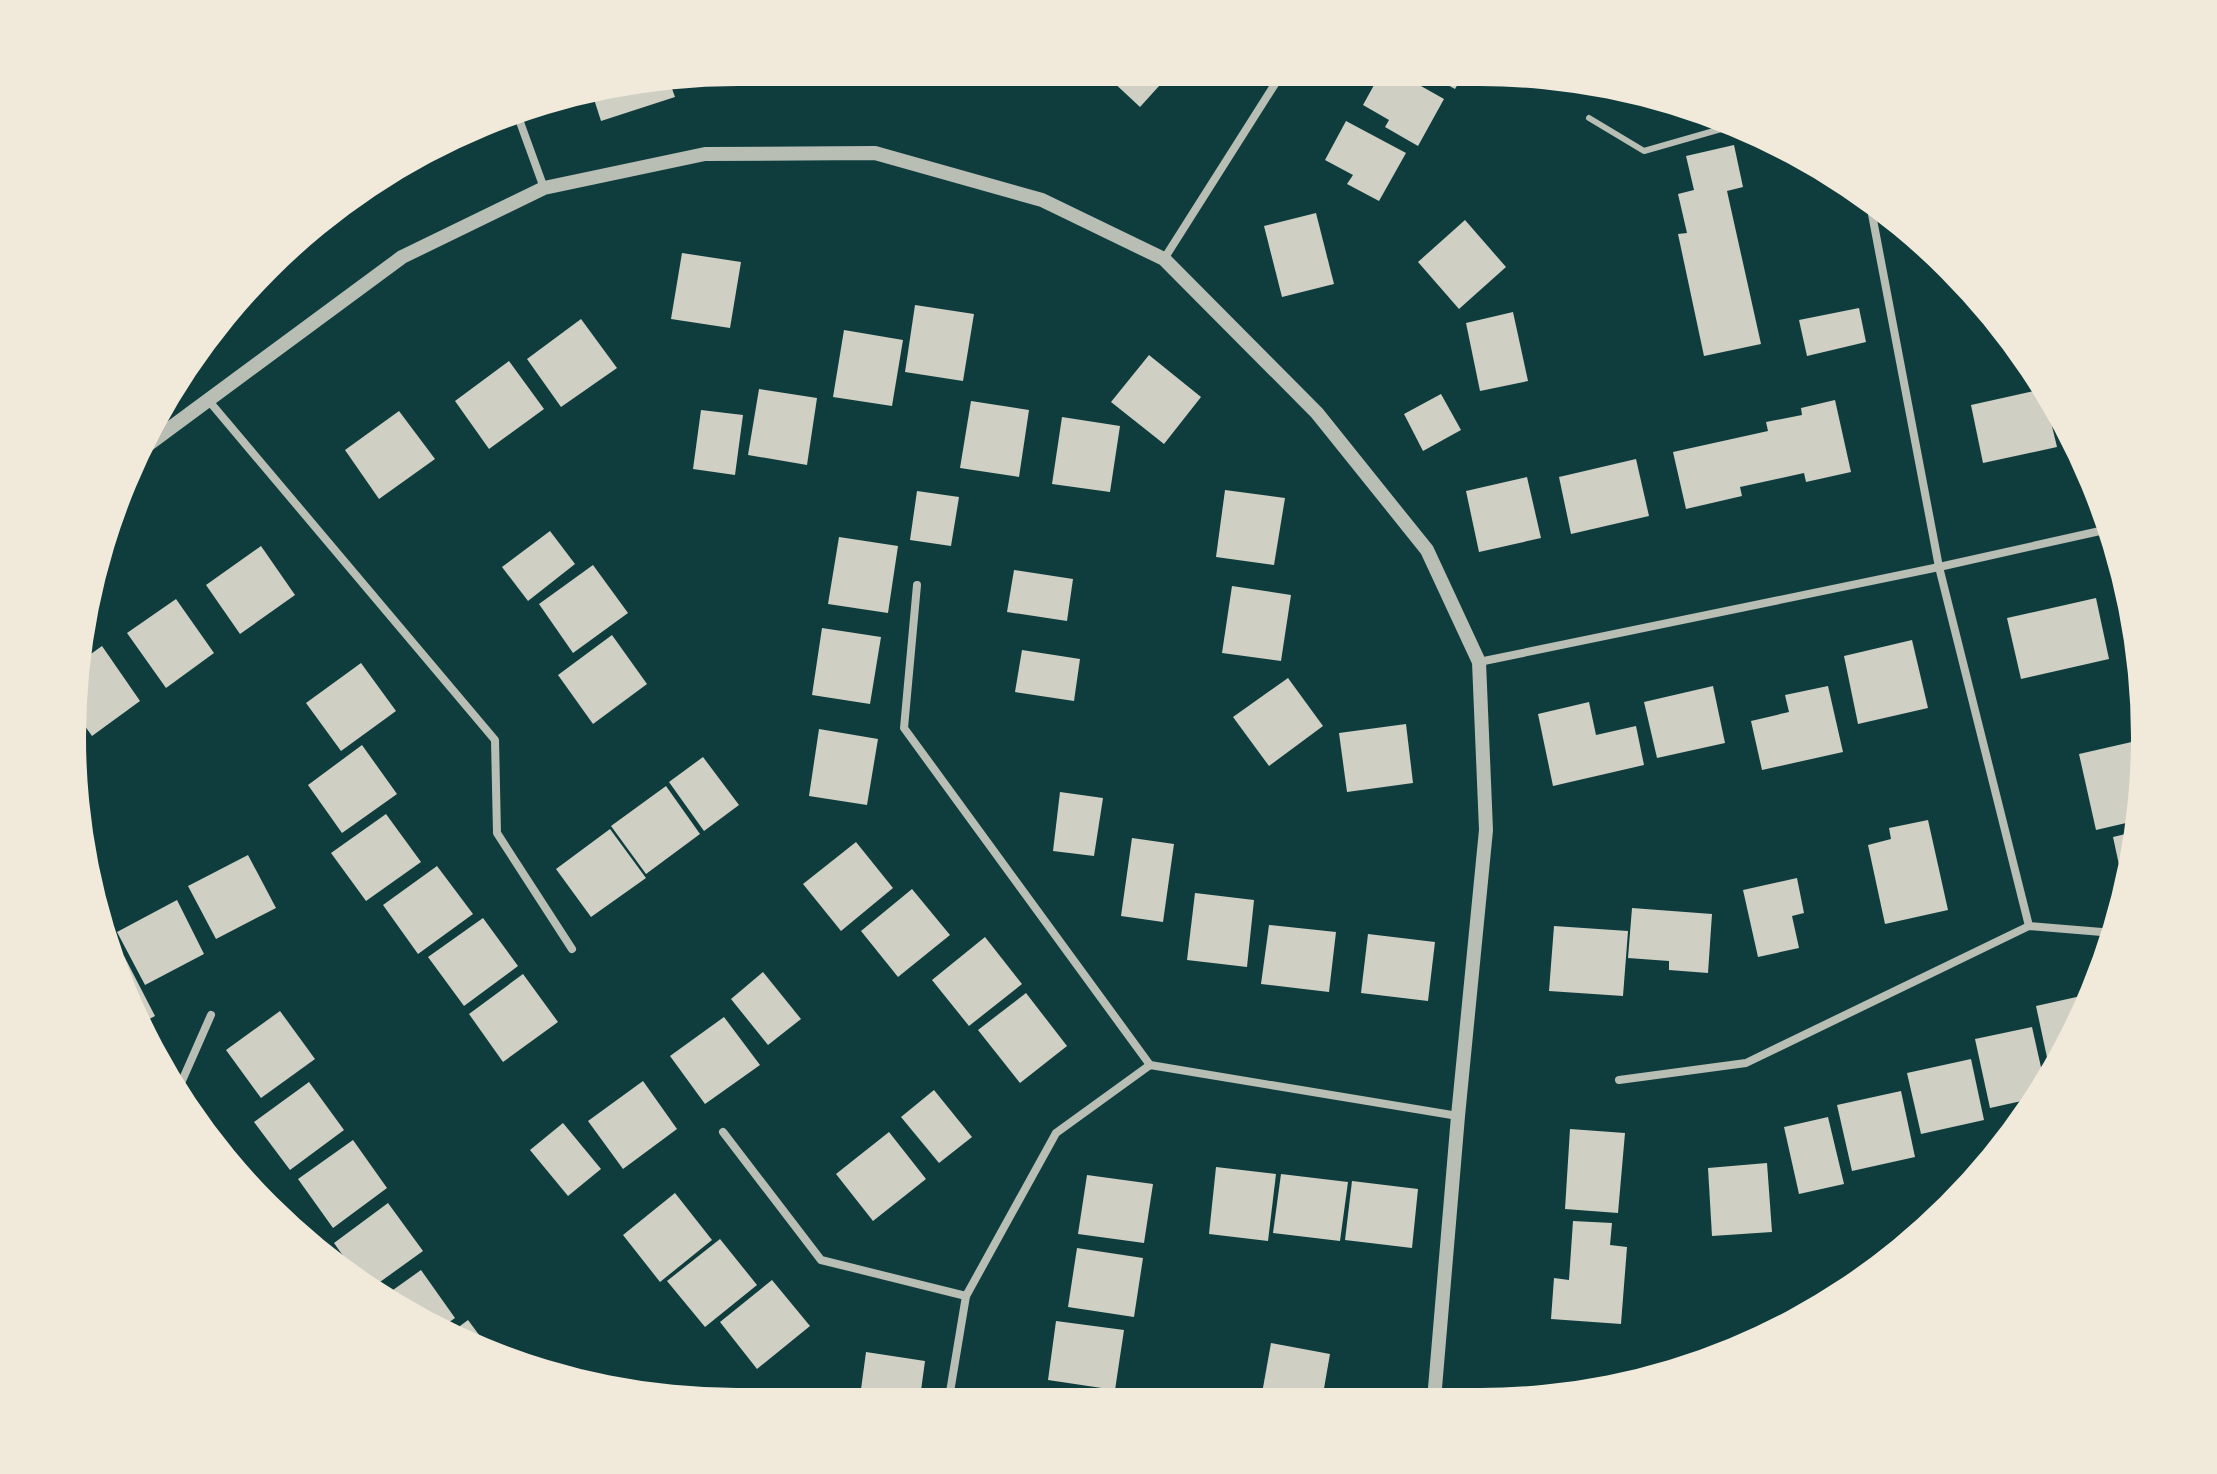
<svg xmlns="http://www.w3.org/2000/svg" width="2217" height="1474" font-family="Mulish,sans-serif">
<rect width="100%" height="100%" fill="#0f3d3e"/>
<g fill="#cfcfc3">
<path d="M1114,75H1169L1140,107L1110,79Z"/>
<path d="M1379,76L1405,77L1444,99L1418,146L1385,127L1389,120L1363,105Z"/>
<path d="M1433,77H1462L1455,89Z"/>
<path d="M670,83L675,97L601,121L593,96Z"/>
<path d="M1346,121L1406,153L1379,201L1347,184L1353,175L1325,160Z"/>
<path d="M1734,145L1743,187L1727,191L1761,344L1704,356L1678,234L1687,233L1678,194L1694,190L1686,156Z"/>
<path d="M1316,213L1334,284L1282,297L1264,226Z"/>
<path d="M1465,220L1506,267L1459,309L1418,262Z"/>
<path d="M682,253L741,262L730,328L671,319Z"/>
<path d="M915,305L974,314L963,381L905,372Z"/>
<path d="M1859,308L1866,342L1807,356L1799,320Z"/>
<path d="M1513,312L1528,381L1480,391L1466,323Z"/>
<path d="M581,319L617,368L561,407L527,359Z"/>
<path d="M844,330L903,340L892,406L833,397Z"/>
<path d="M1149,355L1201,397L1164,444L1111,402Z"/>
<path d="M509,361L544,409L489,449L455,401Z"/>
<path d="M759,389L817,398L807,465L748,455Z"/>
<path d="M2043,389L2057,447L1983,463L1971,405Z"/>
<path d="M1441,394L1461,430L1423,451L1404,414Z"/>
<path d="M1835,400L1851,472L1806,482L1804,473L1740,487L1742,496L1686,509L1673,452L1768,431L1766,422L1802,415L1801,408Z"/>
<path d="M971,401L1029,410L1019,477L960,468Z"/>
<path d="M701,410L743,415L735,475L693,469Z"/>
<path d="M399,411L435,459L379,499L345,450Z"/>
<path d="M1062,417L1120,426L1110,492L1052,484Z"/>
<path d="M1636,459L1649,516L1571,534L1559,477Z"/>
<path d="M1527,477L1541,538L1479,552L1466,491Z"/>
<path d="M1225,490L1285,498L1274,565L1216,557Z"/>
<path d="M917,491L959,497L951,546L910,540Z"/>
<path d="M550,531L575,564L528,601L502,567Z"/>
<path d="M839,537L898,546L888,613L828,604Z"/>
<path d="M261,546L295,595L240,634L206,585Z"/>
<path d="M593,565L628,613L573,653L539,604Z"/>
<path d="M1014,570L1073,579L1067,621L1007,612Z"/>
<path d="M1232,586L1291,595L1281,661L1222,653Z"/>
<path d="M2127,593L2137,654L2134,655L2121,594Z"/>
<path d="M2096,598L2109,659L2021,679L2007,618Z"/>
<path d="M176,599L214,653L166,688L127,633Z"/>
<path d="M822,628L881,637L870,704L812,695Z"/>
<path d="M612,635L647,684L593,724L558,675Z"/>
<path d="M1912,640L1928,708L1858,724L1844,656Z"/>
<path d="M102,646L140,701L92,736L75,712L73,693L81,661Z"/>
<path d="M1022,650L1080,659L1074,701L1015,692Z"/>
<path d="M361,663L396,711L341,751L306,703Z"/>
<path d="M1288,678L1323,726L1269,766L1233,717Z"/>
<path d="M1713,686L1725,743L1657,758L1644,702Z"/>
<path d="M1828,686L1843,752L1762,770L1751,721L1789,712L1785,695Z"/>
<path d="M1589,702L1596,735L1636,726L1644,765L1553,786L1538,714Z"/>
<path d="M1406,724L1413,783L1347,792L1339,733Z"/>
<path d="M819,729L878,739L867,805L809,796Z"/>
<path d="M2136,741L2141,764L2139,820L2096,830L2079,754Z"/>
<path d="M362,745L397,794L342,833L308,785Z"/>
<path d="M703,757L739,805L704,831L669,782Z"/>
<path d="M666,786L700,834L646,874L611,826Z"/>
<path d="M1060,792L1103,798L1094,856L1053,851Z"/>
<path d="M386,814L421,862L366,901L331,853Z"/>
<path d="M1928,820L1948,910L1885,924L1868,845L1891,839L1889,828Z"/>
<path d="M610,829L646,878L591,917L556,869Z"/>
<path d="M2138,831L2124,888L2113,837Z"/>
<path d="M1132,838L1174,844L1163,922L1121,916Z"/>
<path d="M856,842L893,888L841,931L803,884Z"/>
<path d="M248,855L276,908L216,939L188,886Z"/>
<path d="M437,866L473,914L418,954L383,905Z"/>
<path d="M1797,878L1804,913L1792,916L1799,948L1758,957L1743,890Z"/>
<path d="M912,889L950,935L898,977L861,931Z"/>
<path d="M1195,893L1254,900L1247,967L1187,960Z"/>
<path d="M177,900L204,954L145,985L117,932Z"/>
<path d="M1632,908L1712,914L1708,973L1669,970V961L1628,958Z"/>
<path d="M483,918L518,966L464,1006L428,957Z"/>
<path d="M1269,925L1336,932L1329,992L1261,984Z"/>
<path d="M1554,926L1628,931L1623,996L1549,991Z"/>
<path d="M1368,934L1435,942L1428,1001L1361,993Z"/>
<path d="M985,937L1022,984L969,1026L932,980Z"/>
<path d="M124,956L155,1016L142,1023L116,960Z"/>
<path d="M763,972L801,1019L768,1045L731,999Z"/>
<path d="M523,974L558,1022L503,1062L469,1014Z"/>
<path d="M1026,993L1067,1046L1020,1083L978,1030Z"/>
<path d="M2090,994L2056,1070L2051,1076L2036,1006Z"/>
<path d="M280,1011L315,1059L261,1098L226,1050Z"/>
<path d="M724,1017L760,1065L705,1104L670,1056Z"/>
<path d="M2032,1027L2045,1085L2035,1098L1990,1108L1975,1039Z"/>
<path d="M1971,1059L1984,1120L1921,1134L1907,1073Z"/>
<path d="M643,1081L677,1129L623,1169L588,1121Z"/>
<path d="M309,1082L344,1130L290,1170L254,1122Z"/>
<path d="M934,1090L972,1137L939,1163L901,1117Z"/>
<path d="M1901,1091L1915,1157L1852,1171L1837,1105Z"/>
<path d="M1828,1117L1844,1184L1799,1194L1784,1127Z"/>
<path d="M563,1123L601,1169L568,1196L530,1150Z"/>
<path d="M1570,1129L1625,1133L1618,1213L1565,1209Z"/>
<path d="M889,1132L926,1179L873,1221L836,1174Z"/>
<path d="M353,1140L387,1188L333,1228L298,1179Z"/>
<path d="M1767,1163L1772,1232L1712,1236L1708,1168Z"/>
<path d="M1216,1167L1276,1174L1268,1241L1209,1234Z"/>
<path d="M1281,1174L1348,1182L1340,1241L1273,1233Z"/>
<path d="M1087,1175L1153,1184L1144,1243L1078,1234Z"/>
<path d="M1352,1181L1418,1189L1412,1248L1345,1240Z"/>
<path d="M675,1193L712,1240L660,1282L623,1235Z"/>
<path d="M388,1203L423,1251L373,1287L358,1277L334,1243Z"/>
<path d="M1573,1221L1612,1223L1610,1245L1627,1247L1621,1324L1551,1319L1554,1278L1569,1280Z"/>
<path d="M720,1239L757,1285L705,1327L667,1281Z"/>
<path d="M1077,1248L1143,1258L1134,1317L1068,1307Z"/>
<path d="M421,1270L455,1318L438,1330L386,1295Z"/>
<path d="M772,1280L810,1326L757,1369L720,1322Z"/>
<path d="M468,1320L488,1347L448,1335Z"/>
<path d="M1056,1321L1124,1330L1115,1390L1048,1380Z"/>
<path d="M1271,1343L1330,1354L1322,1400L1261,1399Z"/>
<path d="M866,1352L925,1361L920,1398L860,1397Z"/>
<path d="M1047,1388L1107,1397V1399L1046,1398Z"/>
</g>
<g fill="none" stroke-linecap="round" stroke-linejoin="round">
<path stroke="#b8beb3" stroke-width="6" d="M1589,118L1644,151L1728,127"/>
<g stroke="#b8beb3" stroke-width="8">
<path d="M516,111L544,188"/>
<path d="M1868,203L1871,209L1939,567L2029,926"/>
<path d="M1164,259L1280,76"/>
<path d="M209,401L495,740L497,833L572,949"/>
<path d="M917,585L904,728L1150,1065"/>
<path d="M1479,662L1939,567L2109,529"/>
<path d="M1619,1080L1746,1063L2029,926L2114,933"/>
<path d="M178,1090L211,1015"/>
<path d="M723,1132L821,1260L966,1296"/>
<path d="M949,1398L966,1296L1056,1133L1150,1065L1458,1116"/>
</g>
<path stroke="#b8beb3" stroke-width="14" d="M142,449L402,257L544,188L705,154L875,153L1042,200L1164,259L1317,413L1427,550L1479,662L1486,830L1458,1116L1434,1400"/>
</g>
<path d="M0 0H2217V1474H0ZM737 86H1480A651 651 0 0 1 2131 737V737A651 651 0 0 1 1480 1388H737A651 651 0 0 1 86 737V737A651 651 0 0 1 737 86Z" fill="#f1e9da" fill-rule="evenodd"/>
</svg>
